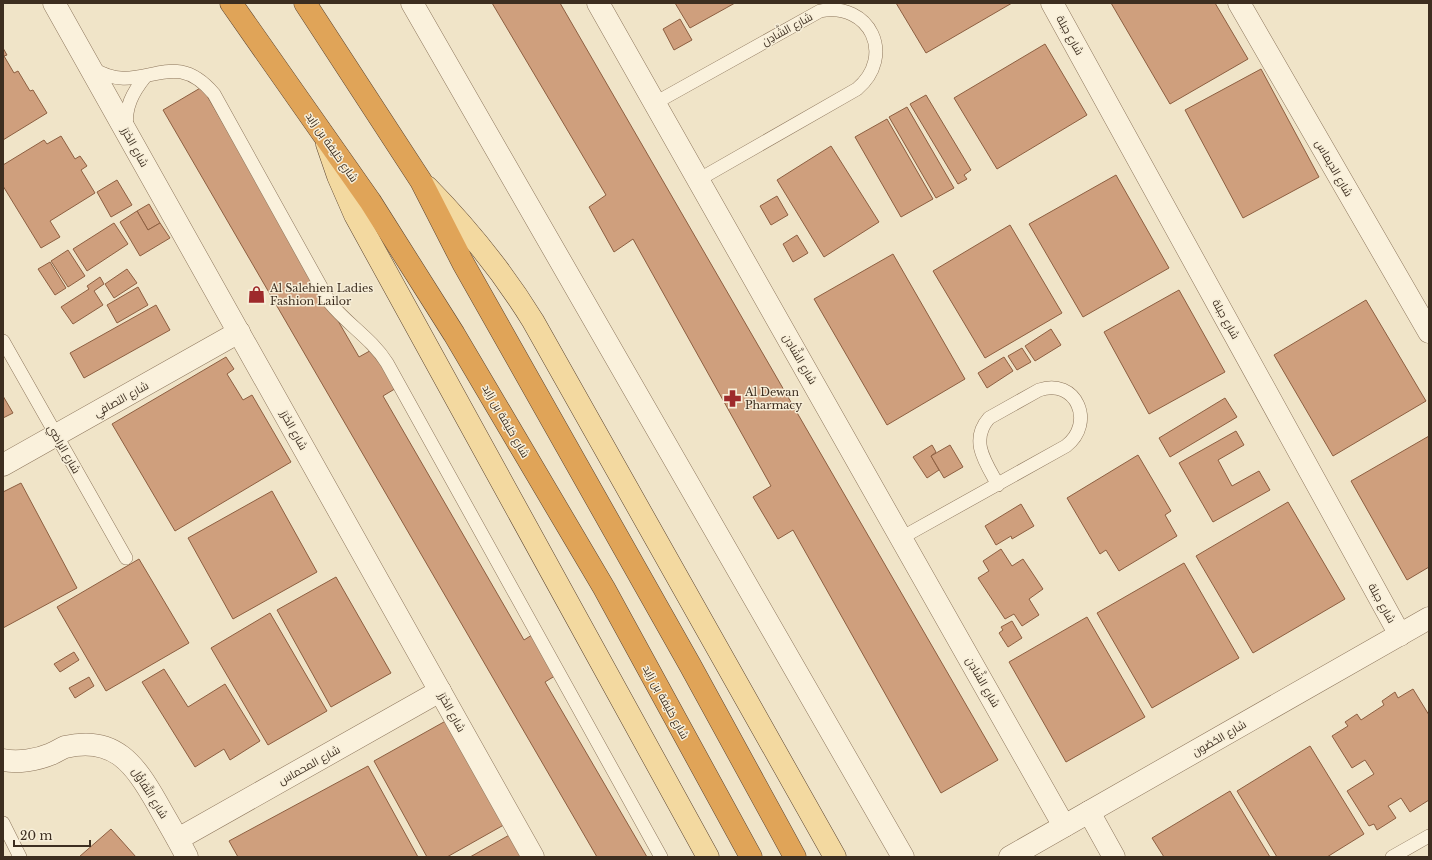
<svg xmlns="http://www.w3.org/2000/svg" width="1432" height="860" font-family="'Libre Baskerville',Cairo,serif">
<rect width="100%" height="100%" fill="#f0e4c8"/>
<g fill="#cf9f7d" stroke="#8d5f41">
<path d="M492,3H560L998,760L941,793L793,530L778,539L753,497L771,486L633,239L614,252L589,207L606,195Z"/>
<path d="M675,3H735L690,28Z"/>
<path d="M896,3H1012L926,53Z"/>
<path d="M1111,3H1215L1248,59L1170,104Z"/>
<path d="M680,19L692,40L674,50L663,29Z"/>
<path d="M1045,44L1087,115L997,169L954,98Z"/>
<path d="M3,48L7,55L4,56L14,73L18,71L30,91L33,90L47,113L3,140Z"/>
<path d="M1261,69L1319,177L1243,218L1185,110Z"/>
<path d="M202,87L359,357L375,348L398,387L383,396L524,640L535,633L558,674L545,682L647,857H597L163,110Z"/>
<path d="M926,95L971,170L964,175L967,179L958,184L910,104Z"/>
<path d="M907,107L954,188L936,198L889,117Z"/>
<path d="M887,119L933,199L901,217L855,137Z"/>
<path d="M61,136L75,159L80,156L87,166L81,170L95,193L50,221L60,237L41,248L3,186V165L44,140L47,144Z"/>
<path d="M831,146L879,222L824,257L777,180Z"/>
<path d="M1116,175L1169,268L1083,317L1029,224Z"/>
<path d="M117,180L132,205L111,217L97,192Z"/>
<path d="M777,196L788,215L771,225L760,206Z"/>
<path d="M149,204L160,223L148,230L137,211Z"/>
<path d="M137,211L148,230L160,223L170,238L140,256L120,222Z"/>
<path d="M114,223L128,244L87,271L73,249Z"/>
<path d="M1010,225L1062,313L985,358L933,271Z"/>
<path d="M797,235L808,253L793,262L783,244Z"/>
<path d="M68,250L85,276L68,287L51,261Z"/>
<path d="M893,254L965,379L887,425L814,299Z"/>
<path d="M50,262L66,288L55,295L38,269Z"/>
<path d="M127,269L137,283L114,298L105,284Z"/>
<path d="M100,277L104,284L94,291L103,305L73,324L61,307L89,289L87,286Z"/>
<path d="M138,287L148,305L117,323L107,305Z"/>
<path d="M1179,290L1225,372L1149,414L1104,332Z"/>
<path d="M1366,300L1426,401L1333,456L1274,355Z"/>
<path d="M156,305L170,330L84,378L70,353Z"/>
<path d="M1051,329L1061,345L1035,361L1025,346Z"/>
<path d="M1022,348L1031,362L1017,370L1008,356Z"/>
<path d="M226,357L234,369L227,374L243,400L252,395L291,462L175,531L112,424Z"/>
<path d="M1004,357L1013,371L987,388L978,373Z"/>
<path d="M3,396L13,413L3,418Z"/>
<path d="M1225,398L1237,417L1170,457L1159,438Z"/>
<path d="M1236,431L1244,445L1218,460L1232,486L1259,471L1270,490L1213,522L1179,463Z"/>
<path d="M1429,436V567L1407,580L1351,481Z"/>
<path d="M932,445L936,452L931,456L939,470L927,478L913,457Z"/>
<path d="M950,445L963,467L944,478L931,456Z"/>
<path d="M1138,455L1171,511L1165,515L1177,536L1119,571L1106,550L1100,554L1067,498Z"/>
<path d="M21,483L77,588L3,628V492Z"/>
<path d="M272,491L317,572L233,619L188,538Z"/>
<path d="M1288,502L1345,599L1253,653L1196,556Z"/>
<path d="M1021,504L1034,526L1012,539L1011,536L996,545L985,526Z"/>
<path d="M1001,549L1012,566L1023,559L1043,589L1029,599L1039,615L1022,626L1014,614L1005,619L978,578L989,571L983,561Z"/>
<path d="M139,559L189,643L106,691L57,607Z"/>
<path d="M1184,563L1239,658L1152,708L1097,613Z"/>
<path d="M336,577L391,673L331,707L277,610Z"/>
<path d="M270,613L327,711L268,745L211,648Z"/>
<path d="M1087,617L1145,717L1066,762L1009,662Z"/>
<path d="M1012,621L1022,638L1008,647L999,633L1003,630L1001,627Z"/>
<path d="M74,652L79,660L60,672L54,664Z"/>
<path d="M164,669L188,707L225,684L260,741L230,760L224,749L195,767L142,682Z"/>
<path d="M89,677L94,686L75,698L69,688Z"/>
<path d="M1413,689L1429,715V800L1410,812L1401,798L1388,806L1396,818L1377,830L1374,824L1369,826L1347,791L1374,774L1365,760L1352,768L1332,736L1348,726L1345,722L1357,714L1361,720L1384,705L1382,701L1395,692L1398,698Z"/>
<path d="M451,718L509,822L447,857H427L374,761Z"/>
<path d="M1310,746L1364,834L1327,857H1277L1237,791Z"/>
<path d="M368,766L418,857H238L229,841Z"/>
<path d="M1230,791L1270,857H1164L1152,838Z"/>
<path d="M111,829L136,857H79Z"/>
<path d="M513,833L526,857H470Z"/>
</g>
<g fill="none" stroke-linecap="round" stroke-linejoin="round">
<defs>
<g id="lane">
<path d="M92,68C142,100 170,42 214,94L330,303C348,325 372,339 387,363L661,857"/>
<path d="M655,103L820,11C870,1 896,56 857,89L698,180"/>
<path d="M127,128C124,108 133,92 145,77"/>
<path d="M3,341L126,558"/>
<path d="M901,538L1066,446C1096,423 1076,377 1039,390L989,418C969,441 986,463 998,485"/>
<path d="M3,823L20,857"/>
<path d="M1392,857L1429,836"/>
</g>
<g id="street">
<path d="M54,3L533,857"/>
<path d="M412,3L903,857"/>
<path d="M598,3L1064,826"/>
<path d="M1052,3L1400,635"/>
<path d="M1239,3L1429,332"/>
<path d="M3,465L239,332"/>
<path d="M3,760C18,763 37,760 51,754C56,752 60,749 65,747C115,735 135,765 157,803C167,821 178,839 187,857"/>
<path d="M1089,812L1114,857"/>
<path d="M178,839L440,691"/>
<path d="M1010,857L1429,618"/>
</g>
<g id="primary">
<path d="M327,144L338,176L355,215L708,857"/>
<path d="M427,187C467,228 503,272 533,321L835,857"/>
</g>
<g id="highway">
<path d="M231,3L370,201L454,334L604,588L751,857"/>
<path d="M305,3L421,181L463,263L690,665L795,857"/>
</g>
</defs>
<use href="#lane" stroke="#8d765c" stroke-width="14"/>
<use href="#street" stroke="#8d765c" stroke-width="23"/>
<use href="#primary" stroke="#5b4430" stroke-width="23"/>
<use href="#highway" stroke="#5b4430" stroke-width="23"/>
<use href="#lane" stroke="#faf1dc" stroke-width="13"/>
<use href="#street" stroke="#faf1dc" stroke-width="22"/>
<use href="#primary" stroke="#f3d9a0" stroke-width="22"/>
<use href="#highway" stroke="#e0a458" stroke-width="22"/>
</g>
<defs>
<symbol id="shop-bare" viewBox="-9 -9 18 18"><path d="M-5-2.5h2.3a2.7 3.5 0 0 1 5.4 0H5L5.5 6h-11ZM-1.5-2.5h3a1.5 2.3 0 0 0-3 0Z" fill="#9e2a2b" stroke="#f7eed8" stroke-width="2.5" paint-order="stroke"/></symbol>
<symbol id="pharmacy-bare" viewBox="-9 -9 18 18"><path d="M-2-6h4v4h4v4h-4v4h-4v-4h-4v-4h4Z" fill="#9e2a2b" stroke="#f7eed8" stroke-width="2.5" paint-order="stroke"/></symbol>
</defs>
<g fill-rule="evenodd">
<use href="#shop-bare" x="244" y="282" width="25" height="25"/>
<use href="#pharmacy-bare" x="720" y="386" width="25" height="25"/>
</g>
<g text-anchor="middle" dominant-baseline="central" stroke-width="3" stroke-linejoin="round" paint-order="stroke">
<g font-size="11" fill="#3d2e20" stroke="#f7eed8">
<text transform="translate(787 29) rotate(-29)">شارع الشَّادِن</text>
<text transform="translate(1070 35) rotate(61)">شارع جبلة</text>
<text transform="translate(135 147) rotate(61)">شارع الخَرَز</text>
<text transform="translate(332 147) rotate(55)">شارع خليفة بن زايد</text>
<text transform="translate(1334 168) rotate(60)">شارع الديماس</text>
<text transform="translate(1226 319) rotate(61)">شارع جبلة</text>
<text transform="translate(800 359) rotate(60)">شارع الشَّادِن</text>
<text transform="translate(121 399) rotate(-29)">شارع التصافي</text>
<text transform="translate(506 421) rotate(60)">شارع خليفة بن زايد</text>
<text transform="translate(294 430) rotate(61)">شارع الخَرَز</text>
<text transform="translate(64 449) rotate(60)">شارع الراضي</text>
<text transform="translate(1382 603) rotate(61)">شارع جبلة</text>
<text transform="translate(983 682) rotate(60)">شارع الشَّادِن</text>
<text transform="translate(666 702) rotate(61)">شارع خليفة بن زايد</text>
<text transform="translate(452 712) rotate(61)">شارع الخَرَز</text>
<text transform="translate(1219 738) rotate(-30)">شارع الحُصُون</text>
<text transform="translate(309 765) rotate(-29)">شارع المحماس</text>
<text transform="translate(150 793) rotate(58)">شارع التَّفَاؤُل</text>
</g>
<g font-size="11" fill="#3d2e20" stroke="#f7eed8" text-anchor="start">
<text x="270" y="288">Al Salehien Ladies<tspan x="270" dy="13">Fashion Lailor</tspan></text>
<text x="745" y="392">Al Dewan<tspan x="745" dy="13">Pharmacy</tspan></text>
</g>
</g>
<rect width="1432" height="860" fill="none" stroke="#3d2e20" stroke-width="8"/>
<path d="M14 840v6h76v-6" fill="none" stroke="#3d2e20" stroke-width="2"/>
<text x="20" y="840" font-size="12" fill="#3d2e20" stroke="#f7eed8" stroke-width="3" paint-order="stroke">20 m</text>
</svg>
